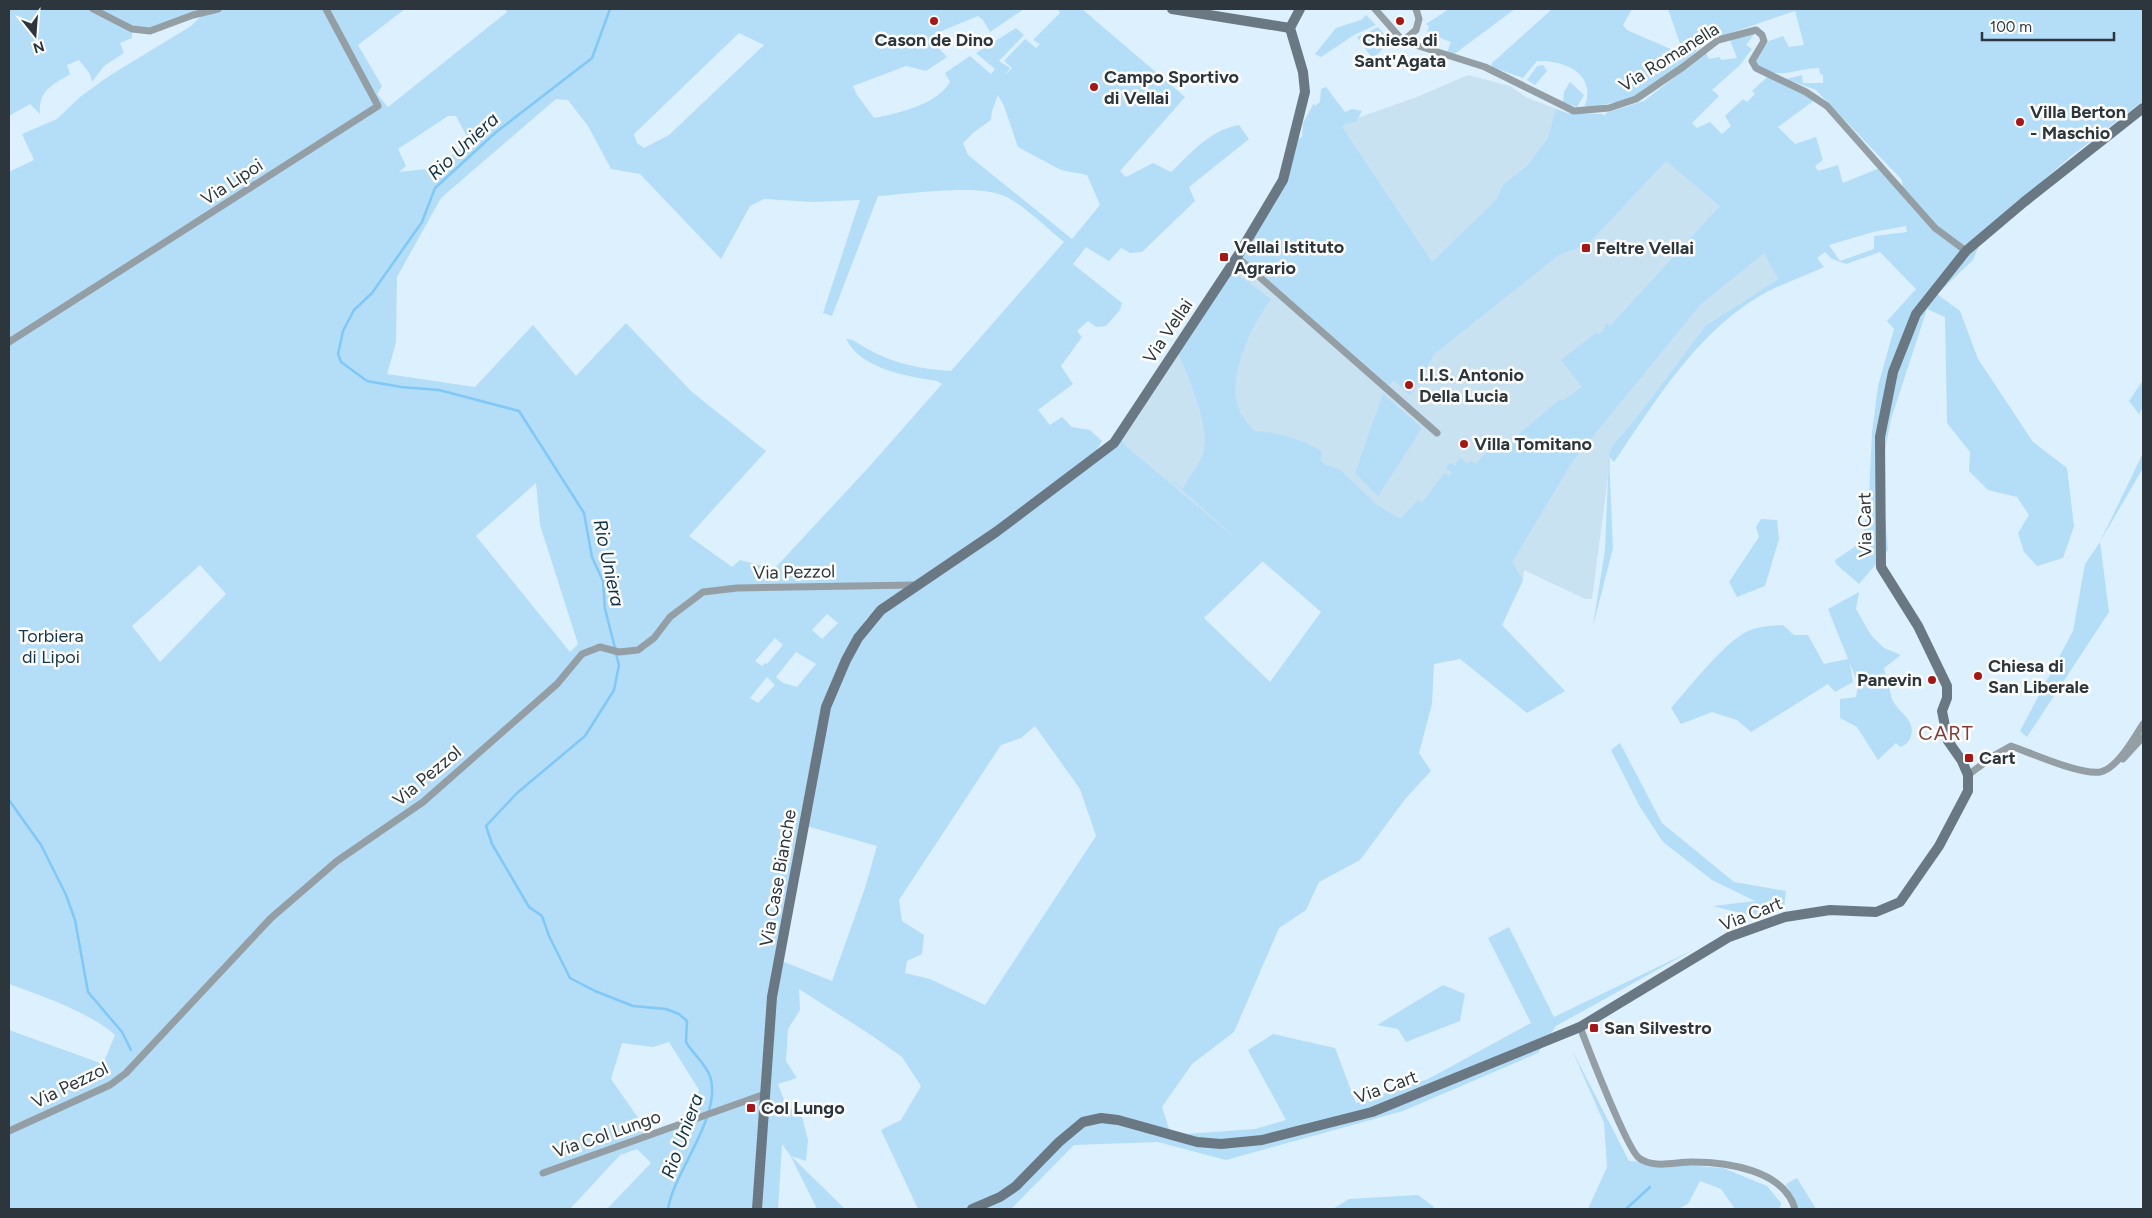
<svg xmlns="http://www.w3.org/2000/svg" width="2152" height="1218" font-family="Figtree,sans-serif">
<rect width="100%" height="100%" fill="#ddf0fe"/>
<path fill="#c9e2f2" d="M1468,75L1510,86L1526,97L1567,113L1602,114L1694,181L1734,215L1762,248L1778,279L1705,326L1636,418L1612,446L1592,599H1585L1524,570L1523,580L1502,625L1428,667L1415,691L1126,446L1121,438L1240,260L1340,124L1417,97Z"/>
<g fill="#b4ddf8" fill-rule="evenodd">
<path d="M9,9H322L326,16L332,12L326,9H405L358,45L382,86L377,94L388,107L507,12L505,9H1024L990,32L983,20L978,16L942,31L931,40L947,57L926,71L906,66L853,86L857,95L874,118C899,113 936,105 950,82L945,73L970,56L991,74L995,69L976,53L1016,28L1024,35L999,61L1010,68L1006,74L1012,68L1004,61L1025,39L1036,48L1040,44L1033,40L1060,13L1058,9H1082L1185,97L1120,171L1126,177L1153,163L1171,172C1191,153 1210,130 1239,125L1249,139L1189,187L1195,201L1142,252L1130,253L1121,248L1109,261L1086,247L1073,264L1122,303L1120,310L1106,326L1096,327L1088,321L1077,331L1082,337L1061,366L1073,384L1038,410L1050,425L1062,417L1072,427L1090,430L1102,441L1093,456L969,546L887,601L866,619L847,650L846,660L881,610L1121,438L1126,446L1246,547L1161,471L1183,489C1188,478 1196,469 1201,459C1214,433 1189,378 1178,353L1233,271L1271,299C1252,325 1224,379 1240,412C1244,419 1249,425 1254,431C1280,432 1299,439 1322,451L1321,461L1324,464L1339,469L1377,505L1400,519L1418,500L1422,503L1444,473L1450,476L1452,472L1445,468L1450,463L1455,466L1460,457L1467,464L1471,461L1476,464C1482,455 1493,448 1502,440L1506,445L1560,399L1562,401L1582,387L1561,360L1596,333L1598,335L1603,331L1606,323L1610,326L1720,206L1666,161L1588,244L1559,255L1434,354L1410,396L1394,380L1389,385L1243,258L1242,253L1297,139L1302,137L1303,123L1314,103L1315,106L1320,102L1321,89L1326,87L1345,112L1352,109L1362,111L1356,122L1347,123L1342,127L1432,262L1496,200L1504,184L1528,165L1548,138L1556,109L1567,113L1602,114L1605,116L1606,113L1644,101L1706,53L1709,59L1720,57L1721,60L1737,58L1730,40L1755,33L1746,45L1752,49L1740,65L1712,90L1719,96L1692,123L1697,128L1710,122L1722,134L1731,126L1725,116L1743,99L1747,102L1755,94L1752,91L1767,77L1816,99L1778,127L1795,144L1816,137L1823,160L1815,166L1818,171L1838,165L1843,183L1882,167L1903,191L1902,180L1816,90L1786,79L1802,75L1803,83H1823V75L1820,74L1819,68C1796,68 1771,84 1754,60L1769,41L1783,36L1789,47L1804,45L1795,11L1710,40L1705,33L1698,38L1703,45L1681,66L1634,99L1584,108C1598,74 1565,60 1537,61L1523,78L1492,67L1491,64L1552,9H1632L1623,25L1627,30L1684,55L1668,9H2143V101L2070,157L1985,231L1973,260L1937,294L1960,311L1978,359L2033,442L2067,468L2074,526L2063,558L2037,566L2024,552L2018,533L2029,515L2017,497L1988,490L1969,471L1970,452L1947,423L1945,317L1927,309L1891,419L1885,450L1884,505L1888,550L1859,584L1836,564L1835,560L1862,542L1869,495L1872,433L1878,386L1894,329L1887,321L1916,289L1880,252L1846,264L1832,259L1825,252L1817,258L1824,267C1803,277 1778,285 1758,297C1694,336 1655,402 1614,462L1609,456L1613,548L1593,626L1605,550L1609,455L1612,446L1636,418L1705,326L1778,279L1764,253L1700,305L1572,462L1512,562L1523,580L1502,625L1565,691L1527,713L1460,659L1434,664L1432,704L1419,753L1431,771L1406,798L1360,860L1319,882L1306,910L1279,928L1234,1032L1192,1064L1162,1107L1171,1135L1255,1129L1286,1120L1248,1050L1273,1034L1335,1048L1356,1103L1428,1079L1531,1023L1488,938L1509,927L1554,1017L1693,950L1556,1026L1538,1053L1403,1111L1226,1160L1158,1142L1074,1145L1011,1209H918L881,1130L901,1120L921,1086L902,1057L871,1035L799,989L800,1010L788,1029L786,1061L797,1078L778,1084L786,1105L802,1117L808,1140L806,1161L791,1156L845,1209H817L790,1155L782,1144L778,1209H607L651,1163L637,1149L620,1155L570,1209H9V1030L103,1064L115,1035C91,1013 40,995 9,984V172L34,160L22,134L57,119L80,97L109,76L191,26L204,13L150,31L132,30V38L120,43L124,53L104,66L92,82L90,74L79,60L67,65L70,74C53,85 38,90 40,114L30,104L9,116ZM739,33L764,45L669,135L644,148L637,143L634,134ZM998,95L1004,106L1018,147L1061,170L1087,175L1100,205L1072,239L968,155L963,143L974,132L991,120L992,111ZM556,99L568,100L588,126L611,169L640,174L721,259L750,206L764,199L813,202L860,200L823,313L832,316L878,196C911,194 978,183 1007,197C1026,207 1047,228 1064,242L951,371C915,369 884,361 853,340L846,339C861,369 906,376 937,381L942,384L868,468L774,569L740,560L732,567L689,536L766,451L692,392L626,323L576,376L533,325L475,387L387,374L396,343L397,277L441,198ZM448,116H456L469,141L436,168L399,172L406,166L398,149ZM1906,226L1907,232L1874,236V249L1840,261L1829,245L1873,232ZM536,483L540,525L578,644L570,652L476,536ZM1263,561L1321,612L1270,682L1204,618ZM200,565L226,594L160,662L132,626ZM827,614L838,623L822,639L812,630ZM775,638L783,645L767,664L765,663L762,666L755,661ZM796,652L816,664L797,687L783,683L776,677ZM767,677L775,685L758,703L750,698ZM1035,726L1080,789L1096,836L985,1005L930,979L905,973L907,961L922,954L924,935L902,921L899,900L1001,745L1021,738ZM803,825L877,846L865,888L832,981L779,960ZM669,1042L699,1090L691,1120L650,1135L611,1079L622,1043L653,1047Z"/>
<path d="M1449,9H1515L1453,55L1447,53L1451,42L1427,33L1429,26L1426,24Z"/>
<path d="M1366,15L1376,25L1354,35L1321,57L1315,54L1336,28L1361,20Z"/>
<path d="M1378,27L1390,41L1373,59L1357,37Z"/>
<path d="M1543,65L1547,71L1535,85L1527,80L1537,66Z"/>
<path d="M1570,82L1584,95L1577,107L1563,102L1564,92Z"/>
<path d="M2143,380V407L2139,414L2129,401Z"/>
<path d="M1383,394L1422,428L1378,496L1355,473Z"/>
<path d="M2143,453V468L2100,542L2109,612L2027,737L2020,731L2073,631L2085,564L2100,542Z"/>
<path d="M1761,519L1777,520L1779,539L1765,586L1737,597L1729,582L1759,537L1756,527Z"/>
<path d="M1859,592L1856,609L1871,635L1884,648L1901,655L1884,668C1885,673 1891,694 1892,699C1898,713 1916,719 1911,736C1909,742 1906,745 1900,747L1896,743L1878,760L1857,727L1840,718V699L1856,697L1858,685L1850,663L1853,682L1835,692L1828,684L1751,732L1737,720L1712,712L1681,724L1671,708C1689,688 1724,642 1748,631C1759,626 1771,626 1783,625L1794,635H1808L1824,664L1848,659L1828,609Z"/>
<path d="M1620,743L1662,823L1734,882L1786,891L1784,908L1756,917L1713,906L1755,901L1712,880L1663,842L1640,807L1611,750Z"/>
<path d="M1443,985L1465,994L1460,1021L1406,1042L1398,1029L1377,1025Z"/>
<path d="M1572,1050L1629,1161L1723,1168L1767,1186L1781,1203L1780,1209H1735L1721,1189L1700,1181L1688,1204L1678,1209H1588L1607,1167L1604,1123Z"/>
<path d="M1797,1178L1816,1209H1799L1786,1184Z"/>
<path d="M1418,1195L1434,1207L1432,1209H1333L1349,1199Z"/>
</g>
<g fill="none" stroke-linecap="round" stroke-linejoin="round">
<g stroke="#80c8f7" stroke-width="2.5">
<path d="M610,9L592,58L495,133L435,188L422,222L372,293L354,310L343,331L338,354L341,362L367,381L401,387L439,390L519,411L584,513L592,557L603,581L605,609L615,648"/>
<path d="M616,654L619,665L614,690L585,736L517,793L486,826L492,844L529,907L542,916L549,936L570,978L595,991L633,1006L666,1009L679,1014L687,1021L686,1042C693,1054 705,1063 710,1076C723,1115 674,1171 668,1209"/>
<path d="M9,800L41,845L66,895L75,920L88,992L122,1032L131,1050"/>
<path d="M1626,1209L1650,1187"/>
</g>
<g stroke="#949ea5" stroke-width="7">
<path d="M93,9L132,29L150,31L193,15L218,9"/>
<path d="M1375,9L1403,41L1485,67L1574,111L1609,108L1636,99L1683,67L1718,40L1756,30L1762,35L1764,41L1752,61L1756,68L1806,92L1827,106L1935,228L1966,251"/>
<path d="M1403,41L1416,30L1419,19L1416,9"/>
<path d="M1237,257L1437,433"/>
<path d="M9,342L378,106L326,9"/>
<path d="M2123,759L2143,737"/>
<path d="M1968,775L1995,755L2011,746C2031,753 2080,775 2100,772C2117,769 2135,737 2143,724"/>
<path d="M1580,1027C1588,1048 1627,1149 1639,1158C1654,1169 1675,1162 1692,1162C1727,1162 1784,1170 1795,1209"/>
<path d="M9,1131L110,1085L126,1073L271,918L337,861L423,802L557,684L582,654L600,647L619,652L638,650L654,638L670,617L703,592L737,588L914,585"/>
<path d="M543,1173L765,1094"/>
</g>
<g stroke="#6a7883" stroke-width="10">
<path d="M1172,9L1290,28"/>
<path d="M757,1209L772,997L826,707L846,660L858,638L881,610L996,532L1114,443L1237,257L1283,180L1305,92L1303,72L1290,28L1300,9"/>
<path d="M972,1209L1000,1197L1016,1186L1059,1142L1083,1122L1101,1118L1118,1120L1197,1142L1221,1144L1262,1140L1372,1112L1580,1027L1729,937L1785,917L1830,910L1876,912L1900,902L1939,846L1968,791V775L1962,761L1948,741L1942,711L1947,698V686L1918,626L1881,567L1880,437L1893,372L1916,314L1966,251L2024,202L2143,108"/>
</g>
</g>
<g fill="#a91614" stroke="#fff" stroke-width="2">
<circle cx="934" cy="21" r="5"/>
<circle cx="1400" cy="21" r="5"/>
<circle cx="1094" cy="87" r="5"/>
<circle cx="2020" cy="122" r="5"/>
<rect x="1581" y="243" width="10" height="10" rx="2.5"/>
<rect x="1219" y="252" width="10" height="10" rx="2.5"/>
<circle cx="1409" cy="385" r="5"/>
<circle cx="1464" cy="444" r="5"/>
<circle cx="1978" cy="676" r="5"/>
<circle cx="1932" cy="680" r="5"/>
<rect x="1964" y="753" width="10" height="10" rx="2.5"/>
<rect x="1589" y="1023" width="10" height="10" rx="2.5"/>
<rect x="746" y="1103" width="10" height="10" rx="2.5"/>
</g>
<g text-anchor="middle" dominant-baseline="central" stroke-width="5" stroke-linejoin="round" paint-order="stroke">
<g font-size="18" font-weight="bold" fill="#2c363c" stroke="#fff" text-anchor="start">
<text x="934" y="40" text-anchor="middle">Cason de Dino</text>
<text x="1400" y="40" text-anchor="middle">Chiesa di<tspan x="1400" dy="21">Sant'Agata</tspan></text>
<text x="1104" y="77">Campo Sportivo<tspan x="1104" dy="21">di Vellai</tspan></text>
<text x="2030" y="112">Villa Berton<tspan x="2030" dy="21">- Maschio</tspan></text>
<text x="1234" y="247">Vellai Istituto<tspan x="1234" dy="21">Agrario</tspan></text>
<text x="1596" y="248">Feltre Vellai</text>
<text x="1419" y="375">I.I.S. Antonio<tspan x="1419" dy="21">Della Lucia</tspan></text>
<text x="1474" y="444">Villa Tomitano</text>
<text x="1988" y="666">Chiesa di<tspan x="1988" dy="21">San Liberale</tspan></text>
<text x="1922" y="680" text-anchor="end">Panevin</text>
<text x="1979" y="758">Cart</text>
<text x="1604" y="1028">San Silvestro</text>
<text x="761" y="1108">Col Lungo</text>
</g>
<g font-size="18" fill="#2c363c" stroke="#fff">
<text transform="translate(1669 57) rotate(-32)">Via Romanella</text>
<text transform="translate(232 182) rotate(-33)">Via Lipoi</text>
<text transform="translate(1168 331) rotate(-56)">Via Vellai</text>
<text transform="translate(1865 525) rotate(-91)">Via Cart</text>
<text transform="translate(794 572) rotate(-1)">Via Pezzol</text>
<text transform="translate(427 776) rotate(-40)">Via Pezzol</text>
<text transform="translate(778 878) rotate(-80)">Via Case Bianche</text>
<text transform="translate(1751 914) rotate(-21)">Via Cart</text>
<text transform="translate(70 1085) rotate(-26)">Via Pezzol</text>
<text transform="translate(1386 1087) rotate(-20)">Via Cart</text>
<text transform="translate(607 1134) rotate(-19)">Via Col Lungo</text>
</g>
<g font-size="18" fill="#153548" stroke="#fff">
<text x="51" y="636">Torbiera<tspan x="51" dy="21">di Lipoi</tspan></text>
</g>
<g font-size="19" font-style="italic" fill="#123346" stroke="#fff">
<text transform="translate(463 146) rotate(-43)">Rio Uniera</text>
<text transform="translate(609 563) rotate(78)">Rio Uniera</text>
<text transform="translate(682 1136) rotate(-70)">Rio Uniera</text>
</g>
<g font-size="20" letter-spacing="1" fill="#843d35" stroke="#fff">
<text x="1946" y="733">CART</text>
</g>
</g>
<rect width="2152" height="1218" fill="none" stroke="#2c363c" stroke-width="20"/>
<g transform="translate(35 35) rotate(163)" stroke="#ffffff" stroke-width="4" paint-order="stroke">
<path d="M0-4L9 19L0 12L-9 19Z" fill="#2c363c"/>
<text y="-8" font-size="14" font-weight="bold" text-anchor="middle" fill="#2c363c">N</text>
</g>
<path d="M1982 32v8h132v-8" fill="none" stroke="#2c363c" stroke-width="2.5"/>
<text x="1990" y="32" font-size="15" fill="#2c363c" stroke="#ffffff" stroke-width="4" paint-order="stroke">100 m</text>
</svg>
